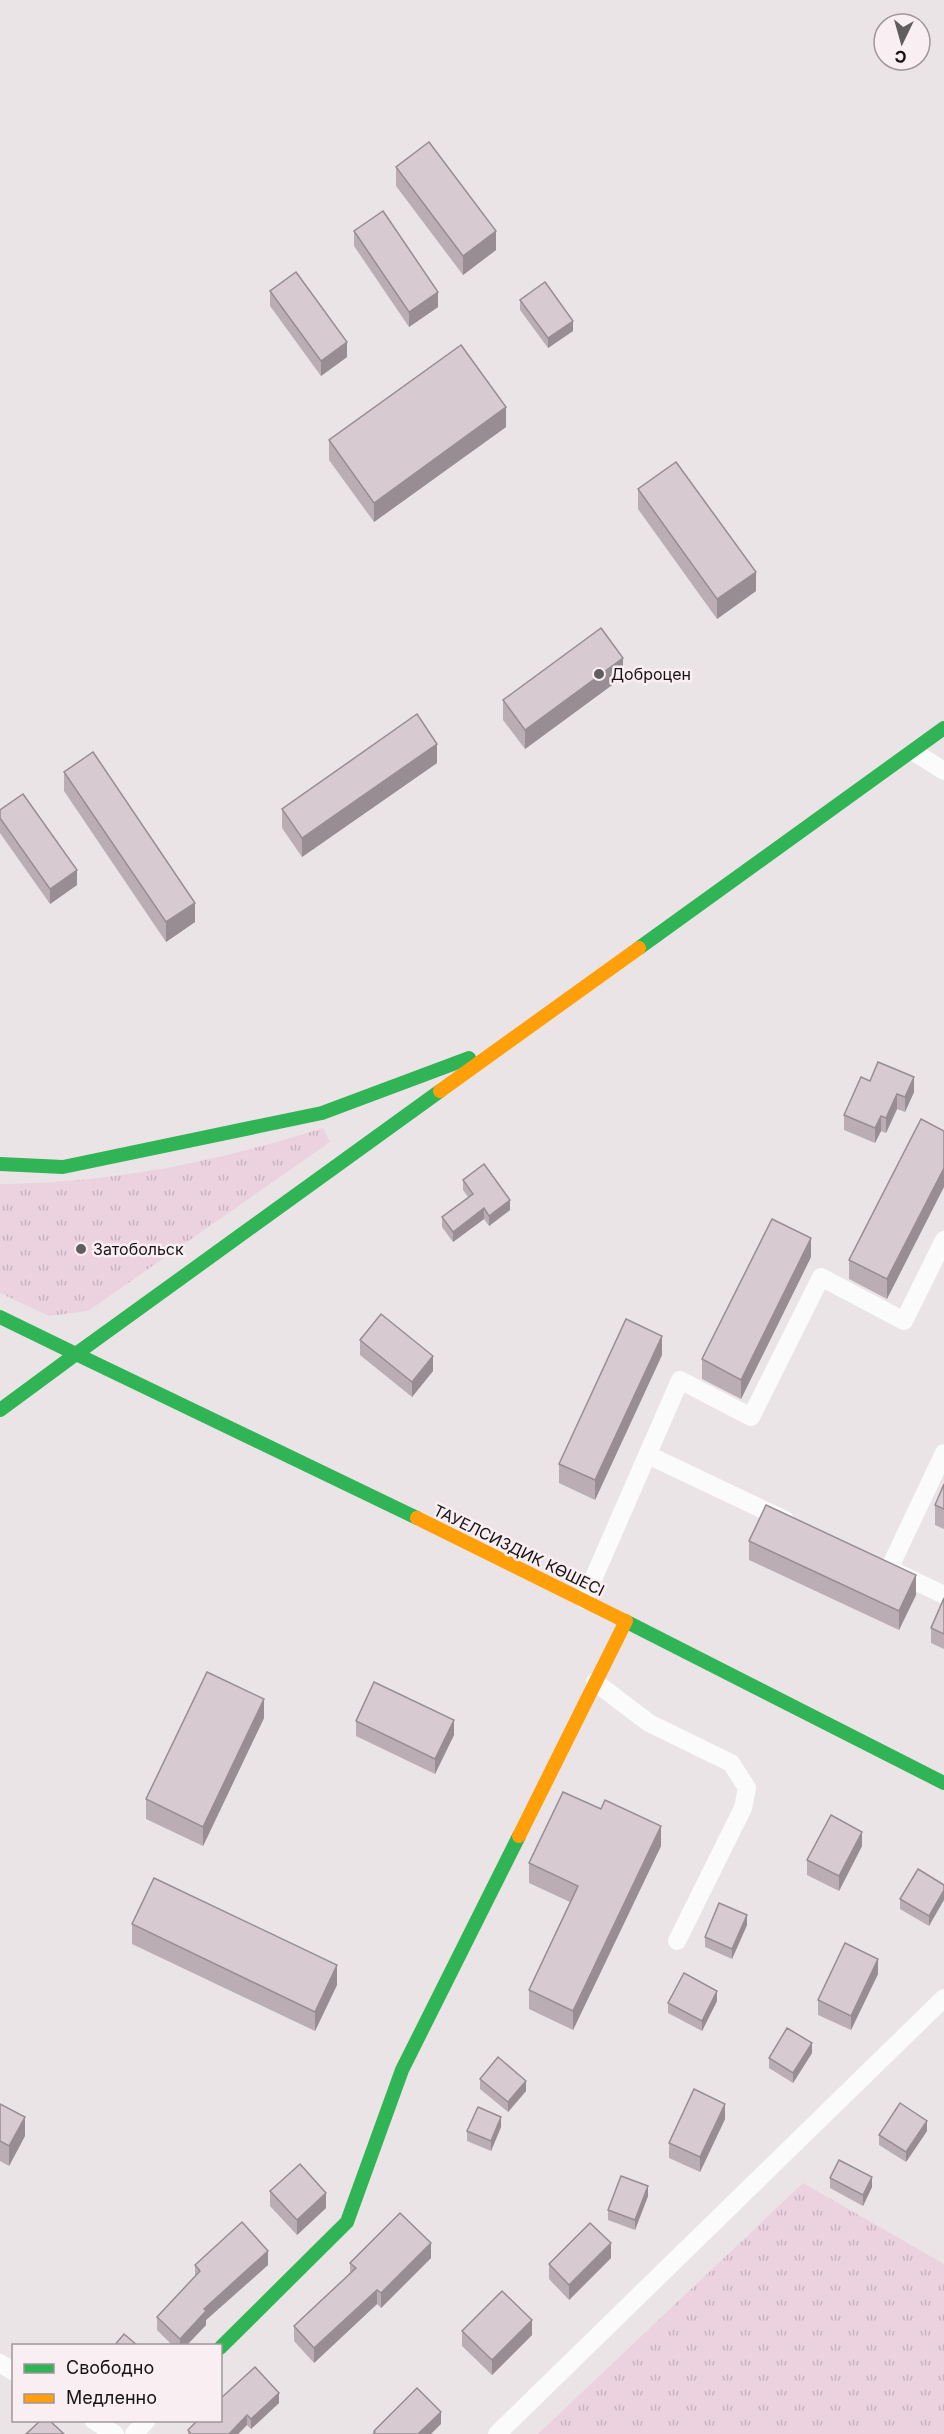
<svg xmlns="http://www.w3.org/2000/svg" width="944" height="2434" font-family="Inter,sans-serif">
<defs>
<pattern id="grass-tufts" width="24" height="20" patternUnits="userSpaceOnUse" patternTransform="scale(1.5)"><rect width="24" height="20" fill="#ebd2de"/><path d="M3 7l-1-3M5 7V3M7 7l1-3M15 17l-1-3M17 17v-4M19 17l1-3" fill="none" stroke="#c9b3be"/></pattern>
</defs>
<rect width="100%" height="100%" fill="#eae4e7"/>
<g fill="url(#grass-tufts)">
<path d="M323,1128L330,1142L88,1311L49,1316L0,1293V1184C114,1183 215,1162 323,1128Z"/>
<path d="M803,2183L944,2264V2434H538Z"/>
</g>
<g fill="none" stroke-linecap="round" stroke-linejoin="round">
<g stroke="#fcfbfb" stroke-width="18">
<path d="M914,752L944,771"/>
<path d="M648,1455L785,1520"/>
<path d="M889,1569L944,1453"/>
<path d="M894,1571L944,1595"/>
<path d="M584,1600L680,1380L751,1417L821,1277L904,1321L944,1240"/>
<path d="M595,1682L649,1723L731,1763L747,1788L743,1808L677,1941"/>
<path d="M0,2363L14,2372"/>
<path d="M93,2420L115,2434"/>
<path d="M134,2434L147,2420"/>
<path d="M497,2434L944,1998"/>
</g>
<g stroke="#30b455" stroke-width="14">
<path d="M639,948L944,728"/>
<path d="M0,1164L63,1167L322,1113L469,1058"/>
<path d="M0,1317L76,1354L440,1091"/>
<path d="M76,1354L417,1518"/>
<path d="M0,1410L76,1354"/>
<path d="M625,1621L944,1783"/>
<path d="M220,2348L347,2222L402,2070L519,1836"/>
</g>
<g stroke="#ff9f0a" stroke-width="14">
<path d="M440,1091L639,948"/>
<path d="M417,1518L625,1621"/>
<path d="M519,1836L626,1621"/>
</g>
</g>
<g fill="#baaeb4">
<path d="M396,167L496,250L463,275L396,186Z"/>
<path d="M354,231L438,307L409,327L354,246Z"/>
<path d="M270,291L347,357L321,376L270,306Z"/>
<path d="M520,300L573,331L548,348L520,310Z"/>
<path d="M506,427L374,522L329,460V440Z"/>
<path d="M638,489L756,591L717,619L638,509Z"/>
<path d="M623,677L525,749L503,720V700Z"/>
<path d="M437,763L302,857L282,828V809Z"/>
<path d="M64,772L195,922L166,942L64,791Z"/>
<path d="M0,810L77,885L50,904L0,833Z"/>
<path d="M870,1081L914,1092L905,1112L897,1109L886,1133L881,1131L875,1143L844,1130V1115Z"/>
<path d="M944,1131L887,1299L849,1279V1260Z"/>
<path d="M463,1180L510,1210L489,1226L484,1219L453,1242L442,1227V1217L468,1197L463,1190Z"/>
<path d="M811,1257L741,1399L702,1379V1359Z"/>
<path d="M360,1340L433,1371L412,1397L360,1355Z"/>
<path d="M662,1355L595,1500L559,1483V1464Z"/>
<path d="M944,1484V1529L935,1525V1505Z"/>
<path d="M749,1541L916,1595L899,1630L749,1560Z"/>
<path d="M944,1598V1649L931,1643V1628Z"/>
<path d="M264,1718L203,1846L146,1819V1799Z"/>
<path d="M356,1721L454,1735L435,1774L356,1736Z"/>
<path d="M661,1846L573,2030L529,2009V1990L570,1902L529,1883V1863Z"/>
<path d="M862,1846L839,1891L807,1875V1860Z"/>
<path d="M944,1885L929,1926L900,1909V1899Z"/>
<path d="M132,1924L337,1985L315,2031L132,1944Z"/>
<path d="M747,1925L732,1959L705,1947V1937Z"/>
<path d="M878,1974L851,2030L818,2015V2000Z"/>
<path d="M717,2001L702,2031L668,2013V2003Z"/>
<path d="M812,2053L793,2083L769,2068V2058Z"/>
<path d="M480,2079L526,2091L508,2112L480,2089Z"/>
<path d="M0,2104L25,2136L9,2166L0,2161Z"/>
<path d="M725,2119L700,2172L669,2158V2143Z"/>
<path d="M501,2127L491,2151L467,2141V2131Z"/>
<path d="M927,2131L906,2162L879,2145V2135Z"/>
<path d="M830,2178L872,2187L863,2206L830,2188Z"/>
<path d="M270,2191L326,2208L297,2235L270,2206Z"/>
<path d="M648,2196L635,2230L608,2220V2210Z"/>
<path d="M431,2258L381,2308L377,2304L314,2363L294,2341V2326L350,2274V2263Z"/>
<path d="M611,2258L569,2300L549,2279V2264Z"/>
<path d="M195,2265H268L206,2320V2325L186,2346H173L157,2330V2317L195,2277Z"/>
<path d="M462,2331L532,2335L492,2375L462,2346Z"/>
<path d="M279,2403L251,2429L247,2425L238,2434H188V2430Z"/>
</g>
<g fill="#978d92">
<path d="M496,231V250L463,275V256Z"/>
<path d="M438,292V307L409,327V312Z"/>
<path d="M573,321V331L548,348V338Z"/>
<path d="M347,342V357L321,376V361Z"/>
<path d="M506,407V427L374,522V503Z"/>
<path d="M756,572V591L717,619V599Z"/>
<path d="M623,658V677L525,749V730Z"/>
<path d="M437,744V763L302,857V838Z"/>
<path d="M77,870V885L50,904V889Z"/>
<path d="M195,903V922L166,942V922Z"/>
<path d="M914,1077V1092L905,1112V1097Z"/>
<path d="M897,1094V1109L886,1133V1118Z"/>
<path d="M881,1116V1131L875,1143V1128Z"/>
<path d="M944,1168V1187L887,1299V1279Z"/>
<path d="M510,1200V1210L489,1226V1216Z"/>
<path d="M484,1208V1219L453,1242V1232Z"/>
<path d="M811,1238V1257L741,1399V1380Z"/>
<path d="M662,1336V1355L595,1500V1480Z"/>
<path d="M433,1356V1371L412,1397V1382Z"/>
<path d="M916,1575V1595L899,1630V1611Z"/>
<path d="M264,1699V1718L203,1846V1827Z"/>
<path d="M454,1720V1735L435,1774V1759Z"/>
<path d="M661,1826V1846L573,2030V2011Z"/>
<path d="M862,1832V1846L839,1891V1876Z"/>
<path d="M944,1890V1900L929,1926V1916Z"/>
<path d="M747,1915V1925L732,1959V1949Z"/>
<path d="M878,1959V1974L851,2030V2016Z"/>
<path d="M337,1965V1985L315,2031V2012Z"/>
<path d="M717,1991V2001L702,2031V2021Z"/>
<path d="M812,2043V2053L793,2083V2073Z"/>
<path d="M526,2081V2091L508,2112V2102Z"/>
<path d="M725,2104V2119L700,2172V2157Z"/>
<path d="M25,2117V2136L9,2166V2146Z"/>
<path d="M501,2117V2127L491,2151V2141Z"/>
<path d="M927,2121V2131L906,2162V2152Z"/>
<path d="M872,2177V2187L863,2206V2195Z"/>
<path d="M648,2186V2196L635,2230V2220Z"/>
<path d="M326,2193V2208L297,2235V2220Z"/>
<path d="M431,2243V2258L381,2308V2293Z"/>
<path d="M611,2243V2258L569,2300V2285Z"/>
<path d="M268,2251V2265L206,2320V2325L186,2346H180V2339L204,2309Z"/>
<path d="M377,2290V2304L314,2363V2348Z"/>
<path d="M532,2320V2335L492,2375V2360Z"/>
<path d="M279,2393V2403L251,2429V2419Z"/>
<path d="M441,2412V2424L431,2434H418Z"/>
<path d="M247,2415V2425L238,2434H229Z"/>
</g>
<g fill="#d8cad1" stroke="#978d92" stroke-width="1.5">
<path d="M429,142L496,231L463,256L396,167Z"/>
<path d="M383,211L438,292L409,312L354,231Z"/>
<path d="M296,272L347,342L321,361L270,291Z"/>
<path d="M545,282L573,321L548,338L520,300Z"/>
<path d="M461,345L506,407L374,503L329,440Z"/>
<path d="M676,462L756,572L717,599L638,489Z"/>
<path d="M601,628L623,658L525,730L503,700Z"/>
<path d="M417,714L437,744L302,838L282,809Z"/>
<path d="M93,752L195,903L166,922L64,772Z"/>
<path d="M23,794L77,870L50,889L0,818V810Z"/>
<path d="M878,1062L914,1077L905,1097L897,1094L886,1118L881,1116L875,1128L844,1115L861,1077L870,1081Z"/>
<path d="M921,1119L944,1131V1168L887,1279L849,1260Z"/>
<path d="M484,1164L510,1200L489,1216L484,1208L453,1232L442,1217L473,1194L463,1180Z"/>
<path d="M772,1219L811,1238L741,1380L702,1359Z"/>
<path d="M381,1314L433,1356L412,1382L360,1340Z"/>
<path d="M626,1319L662,1336L595,1480L559,1464Z"/>
<path d="M944,1484V1509L935,1505Z"/>
<path d="M766,1505L916,1575L899,1611L749,1541Z"/>
<path d="M944,1598V1634L931,1628Z"/>
<path d="M207,1672L264,1699L203,1827L146,1799Z"/>
<path d="M374,1682L454,1720L435,1759L356,1721Z"/>
<path d="M563,1792L601,1809L605,1800L661,1826L573,2011L529,1990L578,1886L529,1863Z"/>
<path d="M831,1815L862,1832L839,1876L807,1860Z"/>
<path d="M918,1869L944,1885V1890L929,1916L900,1899Z"/>
<path d="M154,1878L337,1965L315,2012L132,1924Z"/>
<path d="M719,1903L747,1915L732,1949L705,1937Z"/>
<path d="M845,1943L878,1959L851,2016L818,2000Z"/>
<path d="M684,1973L717,1991L702,2021L668,2003Z"/>
<path d="M787,2028L812,2043L793,2073L769,2058Z"/>
<path d="M498,2057L526,2081L508,2102L480,2079Z"/>
<path d="M694,2089L725,2104L700,2157L669,2143Z"/>
<path d="M900,2103L927,2121L906,2152L879,2135Z"/>
<path d="M0,2104L25,2117L9,2146L0,2141Z"/>
<path d="M478,2107L501,2117L491,2141L467,2131Z"/>
<path d="M839,2160L872,2177L863,2195L830,2178Z"/>
<path d="M300,2164L326,2193L297,2220L270,2191Z"/>
<path d="M621,2176L648,2186L635,2220L608,2210Z"/>
<path d="M400,2213L431,2243L381,2293L377,2290L314,2348L294,2326L356,2268L350,2263Z"/>
<path d="M242,2222L268,2251L204,2309L206,2311L180,2339L157,2317L200,2271L195,2265Z"/>
<path d="M590,2223L611,2243L569,2285L549,2264Z"/>
<path d="M502,2291L532,2320L492,2360L462,2331Z"/>
<path d="M124,2334L138,2346H114Z"/>
<path d="M255,2367L279,2393L251,2419L247,2415L229,2434H191L188,2430L197,2421H220V2399Z"/>
<path d="M417,2388L441,2412L418,2434H373L375,2432L374,2431Z"/>
<path d="M40,2421H50L64,2434H26Z"/>
</g>
<g fill="#615c5e" stroke="#f9eff3" stroke-width="2">
<circle cx="599" cy="674" r="6"/>
<circle cx="81" cy="1249" r="6"/>
</g>
<g text-anchor="middle" dominant-baseline="central" stroke-width="5" stroke-linejoin="round" paint-order="stroke">
<g font-size="16" fill="#171315" stroke="#f9eff3" text-anchor="start">
<text x="611" y="674">Доброцен</text>
<text x="93" y="1249">Затобольск</text>
</g>
<g font-size="16" fill="#171315" stroke="#f9eff3">
<text transform="translate(519 1550) rotate(26)">ТАУЕЛСИЗДИК КӨШЕСІ</text>
</g>
</g>
<rect x="12" y="2344" width="210" height="78" fill="#f9eff3" stroke="#9f979a" stroke-width="1.5"/>
<rect x="24" y="2364" width="30" height="9" fill="#30b455" stroke="#9f979a" stroke-width="1.5"/>
<text x="66" y="2374" font-size="18" fill="#171315">Свободно</text>
<rect x="24" y="2394" width="30" height="9" fill="#ff9f0a" stroke="#9f979a" stroke-width="1.5"/>
<text x="66" y="2404" font-size="18" fill="#171315">Медленно</text>
<g transform="translate(902 42) rotate(185)"><circle r="28" fill="#f9eff3" stroke="#9f979a" stroke-width="1.5"/>
<path d="M0-4.5L10 22L0 15L-10 22Z" fill="#615c5e"/>
<text y="-9" font-size="16" font-weight="bold" text-anchor="middle" fill="#171315">С</text>
</g>
</svg>
